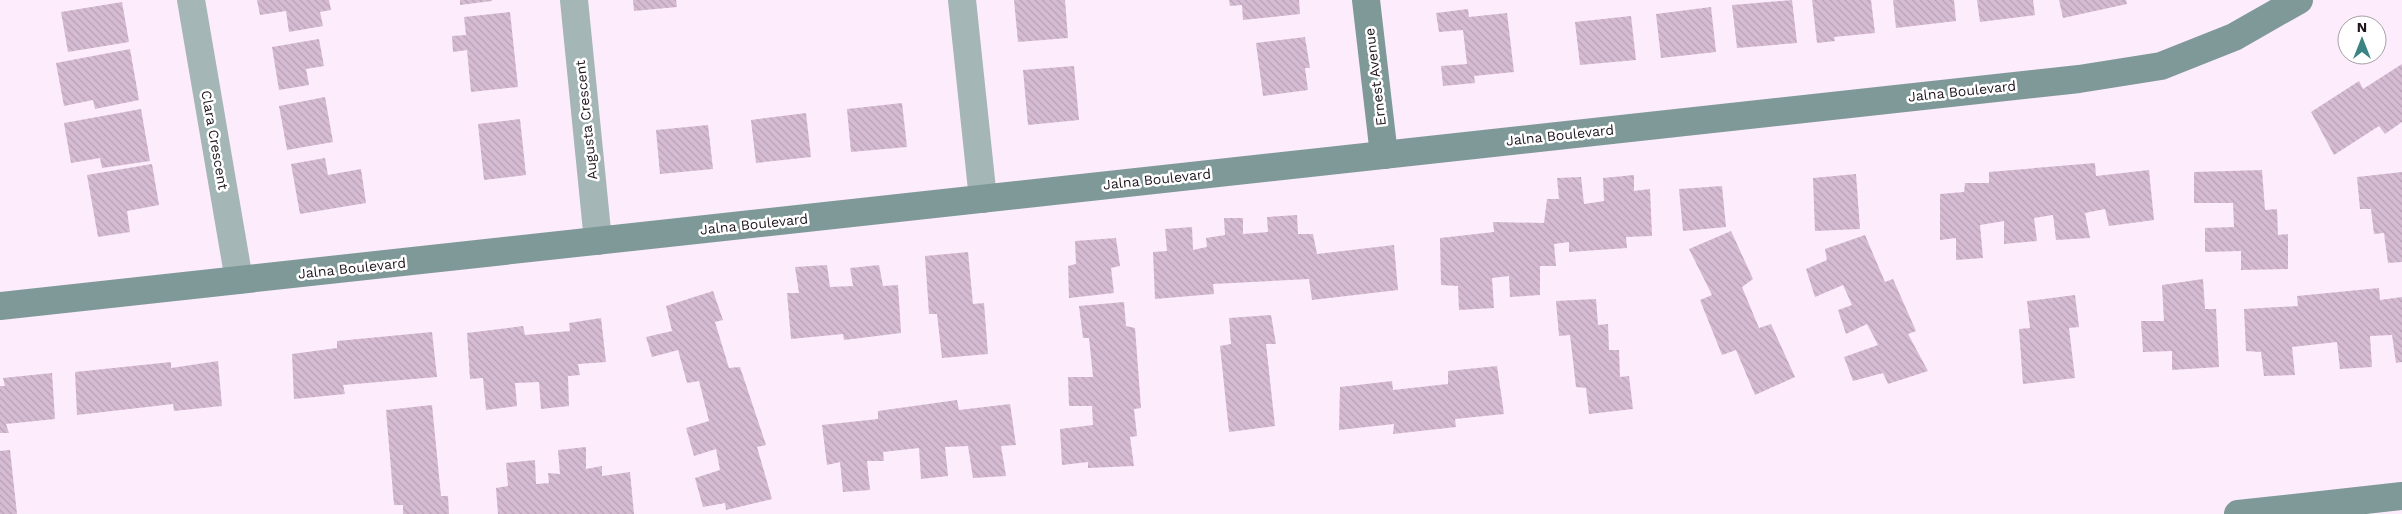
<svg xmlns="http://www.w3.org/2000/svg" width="2402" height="514" font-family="'Work Sans',sans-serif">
<defs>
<pattern id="building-back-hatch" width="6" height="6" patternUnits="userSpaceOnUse" patternTransform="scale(1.25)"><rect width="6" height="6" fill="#d6bcd3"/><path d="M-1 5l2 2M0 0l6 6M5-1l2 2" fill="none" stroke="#b7a1b5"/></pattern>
</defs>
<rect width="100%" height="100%" fill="#fdecfb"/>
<g fill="url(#building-back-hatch)">
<path d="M257,0H329L331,10L320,12L323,26L289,32L286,11L260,15Z"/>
<path d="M460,0H492V1L460,5Z"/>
<path d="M633,0H676L677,7L634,11Z"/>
<path d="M1014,0H1065L1068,38L1018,42Z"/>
<path d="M1229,0H1299L1300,14L1243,20L1242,5L1230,6Z"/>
<path d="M1792,0L1797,43L1737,48L1732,5Z"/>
<path d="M1812,0H1871L1875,33L1834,37L1835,41L1817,43Z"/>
<path d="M1893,0H1954L1956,21L1896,28Z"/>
<path d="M1977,0H2033L2035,15L1980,22Z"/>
<path d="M2059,0H2126L2127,4L2063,18Z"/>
<path d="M122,2L129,42L68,52L61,12Z"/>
<path d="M1711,7L1716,52L1661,58L1656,14Z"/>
<path d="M1468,9L1469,17L1507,13L1514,72L1474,76L1475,83L1443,86L1441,66L1467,64L1463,30L1439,32L1436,13Z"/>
<path d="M510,12L518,87L471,92L467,50L453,52L452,36L466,35L464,17Z"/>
<path d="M1631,16L1636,60L1580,65L1575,22Z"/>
<path d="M1305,37L1310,68H1305L1308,90L1263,96L1256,43Z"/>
<path d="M319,39L324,66L306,69L309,85L279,90L272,47Z"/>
<path d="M130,49L139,100L95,109L93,100L64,106L56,63Z"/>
<path d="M2402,64V122L2385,134L2379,126L2334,155L2311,112L2359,81L2363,89Z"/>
<path d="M1074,66L1079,120L1028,125L1023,70Z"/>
<path d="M325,97L333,142L287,150L279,106Z"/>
<path d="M902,103L907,147L851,152L847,109Z"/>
<path d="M141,109L150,161L102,168L100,158L71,163L64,123Z"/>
<path d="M806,113L811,157L756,163L751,120Z"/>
<path d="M520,119L526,175L484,180L478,124Z"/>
<path d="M708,125L713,169L660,174L656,130Z"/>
<path d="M325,158L328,175L361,169L366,203L300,214L291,164Z"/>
<path d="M2095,163L2096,176L2149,170L2154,220L2109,226L2105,209L2085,213L2090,238L2056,240L2053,215L2034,218L2037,241L2004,244V221L1980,225L1983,258L1956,260V238L1940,240V194L1964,192L1965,183H1989V172Z"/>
<path d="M152,164L159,205L127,211L130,232L98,237L87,175Z"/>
<path d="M2262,170L2265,210L2277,209L2278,235L2288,234V269L2241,270V251L2205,252V228L2234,227L2233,203H2194V172Z"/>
<path d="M2402,172V262L2388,263L2384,233L2374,234L2371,209H2360L2357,177Z"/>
<path d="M1856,174L1860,229L1815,231L1813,178Z"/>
<path d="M1634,175V191L1650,189L1652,236L1626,237L1627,248L1569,252V242L1554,244L1556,266H1540V295L1510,297L1509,276L1492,278L1494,308L1459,310L1458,286L1441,285L1440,238L1494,232L1493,222L1544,223L1547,199H1559L1557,178L1581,177L1584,204L1604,201L1603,178Z"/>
<path d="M1722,186L1726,227L1683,231L1679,189Z"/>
<path d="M1297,215L1298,234H1313L1317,254L1394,245L1398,290L1312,300L1309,279L1213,284L1214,294L1155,299L1153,252L1167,251L1165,229L1192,227L1193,250L1207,247L1206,238L1225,235L1224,218H1243V234L1268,232L1267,217Z"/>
<path d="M1731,231L1753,279L1742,287L1759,328L1771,324L1795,377L1755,395L1736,350L1722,355L1700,300L1712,295L1689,249Z"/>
<path d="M1865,235L1885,282L1893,279L1916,331L1908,334L1928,371L1888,384L1883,373L1853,381L1844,357L1878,345L1867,324L1846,334L1838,310L1852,305L1843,285L1815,297L1806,269L1827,260L1825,249Z"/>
<path d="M1116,238L1120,266L1111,268L1114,293L1069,298L1068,266L1076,264L1075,241Z"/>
<path d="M968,252L973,304L984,303L988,354L942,358L937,314H929L925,256Z"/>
<path d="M827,265L830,287L853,286L850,268L879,265L883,286L898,285L901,333L844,340L843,334L791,339L787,293H799L795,267Z"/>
<path d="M2203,279L2205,309H2216L2219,367L2172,370V351L2143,352L2141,321H2164L2162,285Z"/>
<path d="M2379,288L2380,300L2402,297V362L2396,363L2392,335L2370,336L2372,367L2340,369L2337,342L2292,347L2295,375L2264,376L2261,352L2246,351L2244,309L2298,306L2297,296Z"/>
<path d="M713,291L723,320L715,322L729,368L740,367L766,445L757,447L772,499L726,510L725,503L703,507L695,478L720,470L716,449L694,456L686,428L709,421L699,381L687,383L678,350L652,357L646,337L672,331L666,306Z"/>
<path d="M2075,295L2079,327L2069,328L2075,378L2023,384L2019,329L2030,328L2027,301Z"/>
<path d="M1596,299L1598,325L1608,324L1609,350H1619L1620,377L1629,376L1633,409L1589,414L1586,388L1576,387L1570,335L1559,336L1556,301Z"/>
<path d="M1124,302L1126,326L1135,328L1141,408L1134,409L1137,436L1130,437L1134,466L1088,468V462L1062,465L1060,429L1093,425L1092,406H1069L1068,377H1093L1089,338H1083L1079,306Z"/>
<path d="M1271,315L1276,344H1266L1275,426L1229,432L1220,346L1231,344L1229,318Z"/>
<path d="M601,318L606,362L578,364L580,375L568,376L569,406L541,409L539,382L515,383L517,406L486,410L483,378L470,379L467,333L523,326L525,335L570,331L569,323Z"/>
<path d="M432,332L437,377L343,385L345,394L294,399L292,354L337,348V341Z"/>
<path d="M218,361L222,406L174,411L173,404L77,415L75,372L171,362V368Z"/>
<path d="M1497,366L1504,414L1455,419L1456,427L1393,434L1394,424L1339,430L1340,387L1392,381L1393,390L1448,384V371Z"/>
<path d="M52,373L55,419L6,424L9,433H0V386H5L3,378Z"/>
<path d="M957,400L959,410L1010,404L1016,445L1001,446L1006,476L973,478L968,446L945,447L948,476L921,479L919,448L883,452L884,461H867L870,490L843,492L840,462L827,465L822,425L878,419V411Z"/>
<path d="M432,405L441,496H448L449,514H403V505H394L386,410Z"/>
<path d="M586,447V469L602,466V476L630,472L634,514H498L496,488L508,486L506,463L535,460L536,484L549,483L548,473L560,474L558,450Z"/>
<path d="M10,450L17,514H0V451Z"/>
</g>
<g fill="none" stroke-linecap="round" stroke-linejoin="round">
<g stroke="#a4b6b6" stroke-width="28">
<path d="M191,0L239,280"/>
<path d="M574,0L598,241"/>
<path d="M962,0L983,199"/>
</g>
<g stroke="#7e9998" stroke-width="28">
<path d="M1366,0L1384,155"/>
<path d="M0,306L2079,79L2161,66L2234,37L2299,0"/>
<path d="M2238,514L2402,496"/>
</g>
</g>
<g text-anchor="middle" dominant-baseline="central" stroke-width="5" stroke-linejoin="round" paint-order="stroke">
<g font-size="14" fill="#1e151d" stroke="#fff">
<text transform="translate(1375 77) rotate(-97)">Ernest Avenue</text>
<text transform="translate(1962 91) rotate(-6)">Jalna Boulevard</text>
<text transform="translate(586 120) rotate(-96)">Augusta Crescent</text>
<text transform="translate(1560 135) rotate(-6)">Jalna Boulevard</text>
<text transform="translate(215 140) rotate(80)">Clara Crescent</text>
<text transform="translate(1157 179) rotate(-6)">Jalna Boulevard</text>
<text transform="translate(754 224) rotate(-6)">Jalna Boulevard</text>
<text transform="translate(352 268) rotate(-6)">Jalna Boulevard</text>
</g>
</g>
<g transform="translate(2362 40)"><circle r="24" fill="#ffffff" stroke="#a5a1a5"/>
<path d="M0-4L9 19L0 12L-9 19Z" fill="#3b8483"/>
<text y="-8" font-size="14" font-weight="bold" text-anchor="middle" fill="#1e151d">N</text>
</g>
</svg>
